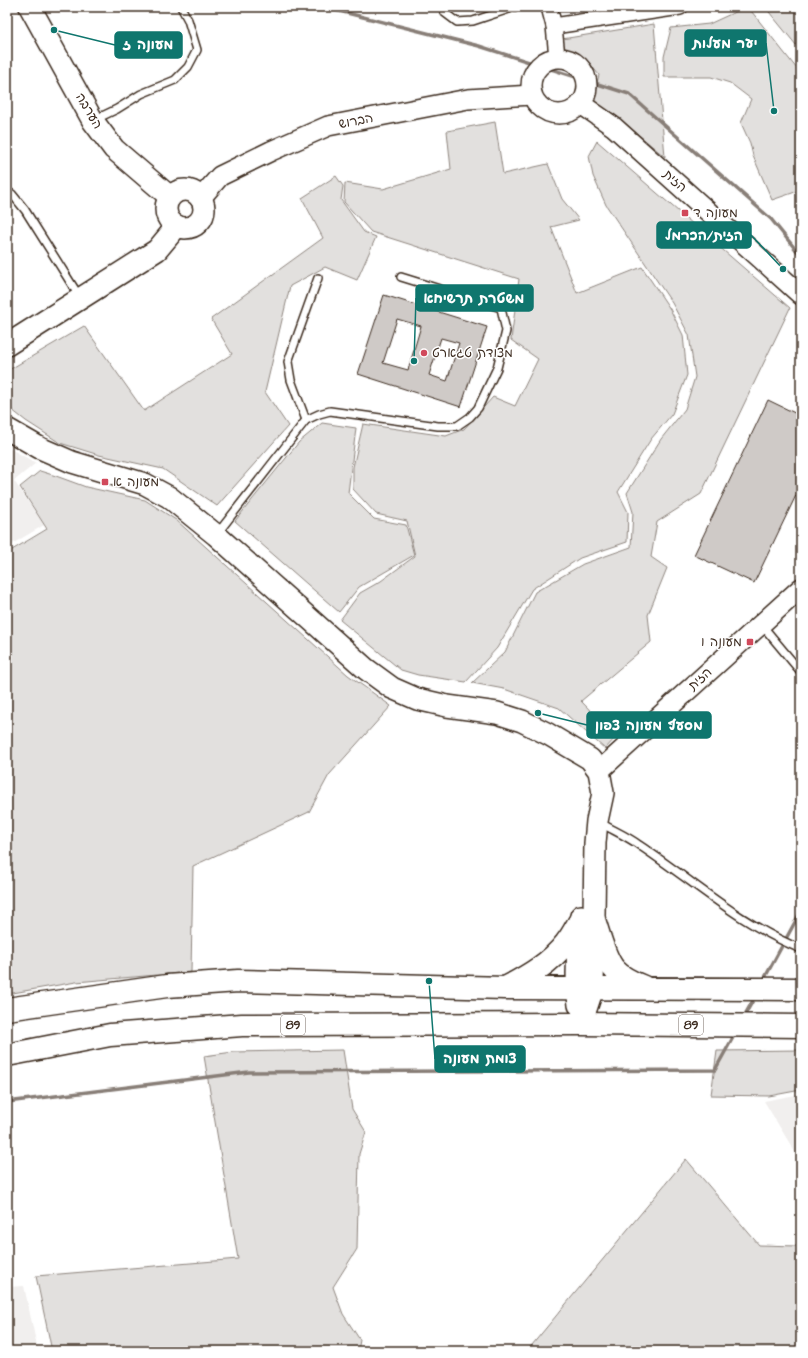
<svg xmlns="http://www.w3.org/2000/svg" width="808" height="1358" font-family="'Architects Daughter','Playpen Sans Hebrew',sans-serif">
<rect width="100%" height="100%" fill="#fff"/>
<filter id="ink" filterUnits="userSpaceOnUse"><feTurbulence type="fractalNoise" baseFrequency=".025" numOctaves="2"/><feDisplacementMap in="SourceGraphic" scale="8" xChannelSelector="R" yChannelSelector="G"/><feConvolveMatrix kernelMatrix="1 2 1 2 8 2 1 2 1" color-interpolation-filters="sRGB"/></filter>
<g filter="url(#ink)">
<g fill="#f1efee">
<path d="M7,447L36,463L14,481L44,525L7,547Z"/>
<path d="M801,1094V1162L764,1101Z"/>
<path d="M24,1286L38,1351H7V1287Z"/>
</g>
<g fill="#e2e0de" stroke="#8e857e">
<path d="M746,7H748L801,74V190L772,200L753,156L750,143L741,123L751,99L730,83L711,77H664V57L671,28L709,24Z"/>
<path d="M765,7H801V51Z"/>
<path d="M654,24L665,157L614,114L592,102L599,75L586,59L566,51L562,39Z"/>
<path d="M495,122L503,174L548,164L562,199L579,220L551,227L577,293L642,267L670,309L683,335L687,375L672,414L651,439L618,492L628,512L627,542L580,558L532,589L497,648L466,682L418,675L401,670L340,620L360,593L381,581L415,556L407,521L376,514L353,489V467L363,424L446,436L464,429L493,397L515,406L538,359L511,340L519,279L371,232L344,202L345,183L383,189L451,169L447,131Z"/>
<path d="M597,141L790,308L701,494L657,522L651,557L667,568L648,615L651,642L581,701L616,737L605,749L559,708L504,689L472,683L505,652L535,592L583,564L631,547L633,512L627,493L661,439L685,409L695,377L689,335L672,303L606,205L593,176L589,156Z"/>
<path d="M336,176L343,186L341,200L364,232L376,237L357,280L325,267L290,286L265,392L288,426L217,506L163,469L99,455L60,443L26,421L7,406V371L84,326L144,411L232,354L211,319L323,238L302,198Z"/>
<path d="M322,423L356,428L348,493L374,519L406,525L414,555L359,587L339,612L235,521L299,442Z"/>
<path d="M40,471L56,476L86,487L145,500L176,520L348,675L391,706L329,775L309,812L193,866L191,972L76,982L7,994V553L47,529L20,487Z"/>
<path d="M343,1050L352,1109L366,1132L359,1154L357,1249L333,1287L343,1314L360,1340L358,1351H52L36,1276L238,1259L204,1056L233,1052Z"/>
<path d="M801,1050V1090L769,1096L711,1095L717,1051Z"/>
<path d="M686,1159L759,1245L797,1246L801,1243V1351H527Z"/>
</g>
<g fill="none" stroke-linecap="round" stroke-linejoin="round">
<g stroke="#887e77" stroke-width="3.5">
<path d="M323,7L479,46L629,94L771,219L801,256"/>
<path d="M763,981L801,911"/>
<path d="M743,1018L755,997"/>
<path d="M7,1102L249,1072L715,1070L736,1032"/>
</g>
</g>
<g fill="#cfcac7" stroke="#3b2a1e" fill-rule="evenodd">
<path d="M384,295L487,327L461,407L358,374ZM397,319L421,326L408,370L383,363ZM441,338L459,343L447,381L429,375Z"/>
<path d="M768,400L801,416V485L754,583L694,555Z"/>
</g>
<g fill="none" stroke-linecap="round" stroke-linejoin="round">
<defs>
<g id="service">
<path d="M442,7L445,13L457,22L473,21L515,7"/>
<path d="M94,120L117,109L141,94L175,80L188,67L197,50L188,20L181,7"/>
<path d="M7,191L12,194L25,210L79,296"/>
<path d="M306,420L291,380L288,362L318,278"/>
<path d="M217,534L306,420L319,414L330,411L438,426H457L470,417L478,408L497,368L506,331L501,308L401,277"/>
<path d="M761,624L801,672"/>
<path d="M599,822C612,830 627,836 639,845C692,880 741,925 801,949"/>
</g>
<g id="minor">
<path d="M549,7L554,26L557,57"/>
<path d="M554,26L680,7"/>
</g>
<g id="tertiary">
<circle cx="559" cy="86" r="28"/>
<path d="M581,104L614,127L801,295"/>
<path d="M200,199L220,176L271,151L328,126L468,99L532,95"/>
<path d="M599,771L801,588"/>
</g>
<g id="secondary">
<path d="M30,7L93,121L114,149L170,197"/>
<circle cx="185" cy="209" r="19"/>
<path d="M7,345L157,250L177,226"/>
<path d="M7,429L40,448L72,462L145,484L169,497L216,535L366,669L392,688L417,699L447,706L497,713L522,721L548,734L590,759L599,771L603,793L597,821L595,843L593,988L581,1024"/>
<path d="M579,1005C575,976 578,946 581,916"/>
</g>
<g id="trunk">
<path d="M594,920C599,934 605,960 615,970C623,979 634,983 644,987"/>
<path d="M507,987C530,975 550,963 566,943C572,936 576,927 581,919"/>
<path d="M7,1009L167,986L238,981L505,988L801,989"/>
<path d="M7,1055L110,1035L242,1025L581,1024L801,1026"/>
</g>
</defs>
<use href="#service" stroke="#3b2a1e" stroke-width="10"/>
<use href="#minor" stroke="#3b2a1e" stroke-width="18"/>
<use href="#tertiary" stroke="#3b2a1e" stroke-width="22"/>
<use href="#secondary" stroke="#3b2a1e" stroke-width="24"/>
<use href="#trunk" stroke="#3b2a1e" stroke-width="25"/>
<use href="#service" stroke="#fff" stroke-width="7"/>
<use href="#minor" stroke="#fff" stroke-width="15"/>
<use href="#tertiary" stroke="#fff" stroke-width="19"/>
<use href="#secondary" stroke="#fff" stroke-width="21"/>
<use href="#trunk" stroke="#fff" stroke-width="22"/>
</g>
</g>
<g fill="#d1495b" stroke="#fff" stroke-width="1.5">
<rect x="681" y="209" width="8" height="8" rx="2"/>
<circle cx="424" cy="353" r="4"/>
<rect x="101" y="478" width="8" height="8" rx="2"/>
<rect x="746" y="638" width="8" height="8" rx="2"/>
</g>
<g text-anchor="middle" dominant-baseline="central" stroke-width="3" stroke-linejoin="round" paint-order="stroke">
<g fill="#fff" stroke="#766a62" stroke-width="1">
<rect x="281" y="1015" width="24" height="20" rx="3"/>
<rect x="679" y="1015" width="24" height="20" rx="3"/>
</g>
<g font-size="12" font-weight="bold" fill="#3b2a1e">
<text x="293" y="1025">89</text>
<text x="691" y="1025">89</text>
</g>
<g font-size="13" fill="#3b2a1e" stroke="#fff">
<text transform="translate(89 111) rotate(59)">הערבה</text>
<text transform="translate(356 121) rotate(-11)">הברוש</text>
<text transform="translate(675 181) rotate(42)">הזית</text>
<text transform="translate(700 679) rotate(-42)">הזית</text>
</g>
<g font-size="13" fill="#3b2a1e" stroke="#fff" text-anchor="start">
<text x="693" y="213">מעונה ד</text>
<text x="432" y="353">מצודת טגארט</text>
<text x="113" y="482">מעונה א</text>
<text x="742" y="642" text-anchor="end">מעונה ו</text>
</g>
</g>
<path fill="none" stroke="#0f766e" stroke-width="1.5" d="M774 111L766 43M54 30L115 45M783 269L751 235M414 361L416 298M538 713L587 725M429 981L435 1059"/>
<g fill="#0f766e" stroke="#fff" stroke-width="1.5">
<circle cx="774" cy="111" r="4"/>
<circle cx="54" cy="30" r="4"/>
<circle cx="783" cy="269" r="4"/>
<circle cx="414" cy="361" r="4"/>
<circle cx="538" cy="713" r="4"/>
<circle cx="429" cy="981" r="4"/>
</g>
<g fill="#0f766e" stroke="#0f766e" stroke-width="1.5">
<rect x="685" y="30" width="81" height="26" rx="4"/>
<rect x="115" y="32" width="67" height="26" rx="4"/>
<rect x="657" y="222" width="94" height="26" rx="4"/>
<rect x="416" y="285" width="117" height="26" rx="4"/>
<rect x="587" y="712" width="124" height="26" rx="4"/>
<rect x="435" y="1046" width="90" height="26" rx="4"/>
</g>
<g font-size="14" text-anchor="middle" font-weight="bold" fill="#fff">
<text x="725" y="48">יער מעלות</text>
<text x="148" y="49">מעונה ז</text>
<text x="704" y="240">הזית/הכרמל</text>
<text x="474" y="303">משטרת תרשיחא</text>
<text x="649" y="730">מסעף מעונה צפון</text>
<text x="480" y="1063">צומת מעונה</text>
</g>
<rect width="808" height="1358" fill="none" stroke="#fff" stroke-width="24"/>
<rect x="12" y="12" width="784" height="1334" fill="none" stroke="#3b2a1e" stroke-width="1.5" filter="url(#ink)"/>
</svg>
